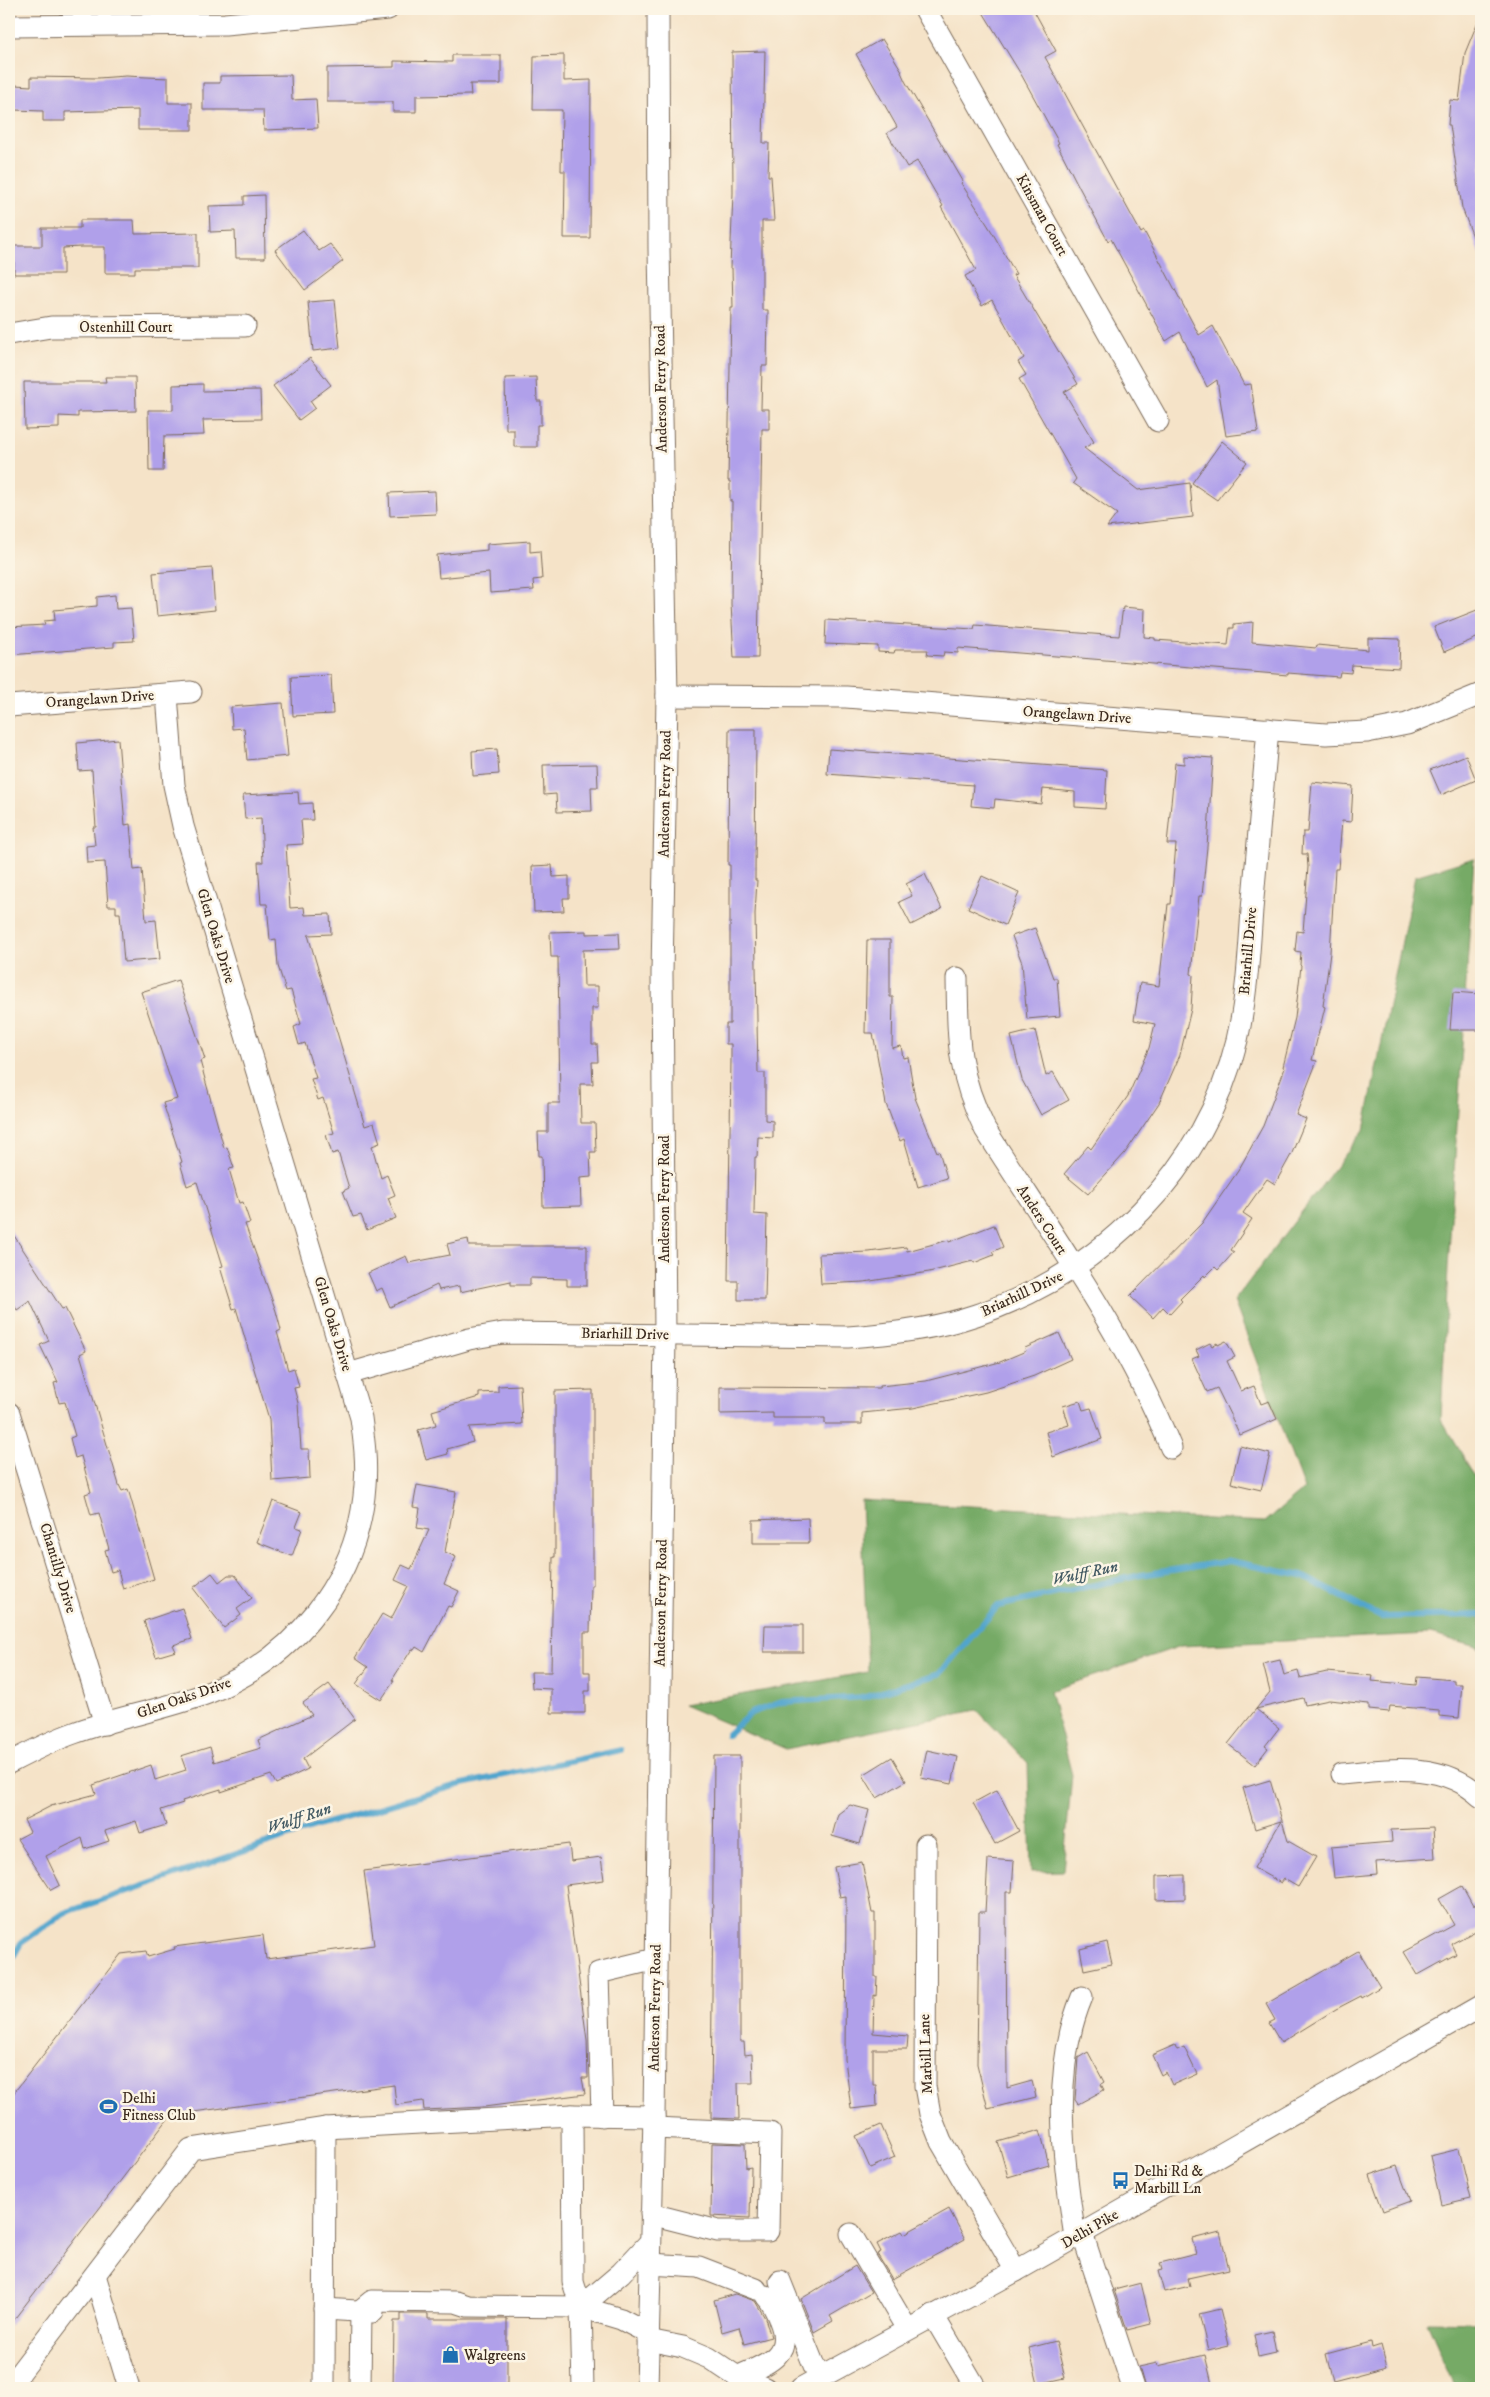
<svg xmlns="http://www.w3.org/2000/svg" width="1490" height="2397" font-family="'IM FELL DW Pica',serif">
<rect width="100%" height="100%" fill="#fcf5e5"/>
<filter id="ink" filterUnits="userSpaceOnUse"><feTurbulence type="fractalNoise" baseFrequency=".02" numOctaves="2"/><feDisplacementMap in="SourceGraphic" scale="10" xChannelSelector="R" yChannelSelector="G"/><feConvolveMatrix kernelMatrix="1 2 1 2 8 2 1 2 1" color-interpolation-filters="sRGB"/></filter>
<filter id="wash" filterUnits="userSpaceOnUse"><feTurbulence type="fractalNoise" baseFrequency=".0096" numOctaves="4" result="noise"/><feDisplacementMap in="SourceGraphic" scale="20" xChannelSelector="R" yChannelSelector="G"/><feGaussianBlur stdDeviation="1.12" result="paint"/><feColorMatrix in="noise" values="0 0 0 0 0 0 0 0 0 0 0 0 0 0 0 0 0 1.4 0 .05"/><feComposite in="paint" operator="in"/></filter>
<g filter="url(#wash)">
<rect width="100%" height="100%" fill="#f5e3c8"/>
<g fill="#76aa66" stroke="#586a42">
<path d="M1474,858L1448,1268L1441,1419L1481,1488V1648L1430,1634L1181,1646L1050,1691L1072,1775L1063,1871L1031,1872L1028,1763L977,1710L786,1749L683,1705L868,1672L861,1500L1265,1522L1304,1489L1234,1301L1364,1130L1415,876Z"/>
<path d="M1427,2322L1481,2323V2388H1456Z"/>
</g>
<g fill="none" stroke-linecap="round" stroke-linejoin="round">
<g stroke="#51a5cd" stroke-width="6">
<path d="M727,1735L751,1713L782,1702L865,1697L939,1674L998,1606L1141,1575L1230,1561L1302,1576L1381,1617L1481,1615"/>
<path d="M9,1964L21,1943L64,1913L324,1824L458,1785L621,1750"/>
</g>
</g>
<g id="blocks">
<g fill="#b0a0ea">
<path d="M981,9H1033L1056,51L1045,57L1141,233L1144,231L1199,335L1213,326L1244,385L1251,384L1258,432L1226,436L1217,380L1207,387L1180,332L1166,341L1111,239L1108,241L1079,187L1057,144L1059,143L1022,76Z"/>
<path d="M1481,14V254L1480,255L1462,208L1450,125H1448L1450,100L1459,101L1465,53Z"/>
<path d="M882,39L902,71L901,72L905,81L963,181L961,183L992,232L1016,274L1013,275L1078,384L1064,392L1094,442L1084,448L1138,490L1190,483L1193,517L1107,527L1117,514L1073,483L1076,479L1019,379L1026,375L1018,362L1024,358L992,300L982,306L965,276L976,270L941,207L943,206L917,161L907,167L887,133L897,127L856,54Z"/>
<path d="M765,51L763,143H769L768,176H771L774,221H762V310H768L767,366H762L761,409H769V429H762L758,658H734L731,604L732,501H730V481H728L731,308H733L732,268H730L733,193L732,52Z"/>
<path d="M452,55H501V84H470L471,95L416,96V112H393V102H327V68L394,67V61L452,62Z"/>
<path d="M564,55V81L591,80L590,238H564L565,171H561L562,110H533L534,56Z"/>
<path d="M291,75L292,100L316,99L318,128L264,130L263,110H203V83H220V76Z"/>
<path d="M126,76L168,78V103H192V130H138V110L65,112V121H43V111L14,110L15,85L31,86V77L98,78Z"/>
<path d="M264,195L265,258H236L235,231L210,232L209,206L244,205V196Z"/>
<path d="M80,220H134L135,234L198,233V268H135V273H105V247H81L63,248V274H14V246H42V228H80Z"/>
<path d="M303,230L319,251L330,244L343,261L305,290L275,250Z"/>
<path d="M335,300L340,348L313,351L308,302Z"/>
<path d="M310,358L331,385L310,401L315,408L299,420L273,386Z"/>
<path d="M105,377H135L136,411L78,412V417L59,416V428L25,429L24,382H106Z"/>
<path d="M536,377L537,401H541V425H537V447H514V430H506L505,378Z"/>
<path d="M203,384V391L260,390L261,419L203,420L204,435L164,436L163,471H149L148,410H173V385Z"/>
<path d="M1222,441L1247,462L1217,500L1192,483Z"/>
<path d="M435,491L436,514L390,516L389,493Z"/>
<path d="M530,541V552L540,551L542,579L533,580L534,590L490,593L489,573L439,578L437,555L487,550V544Z"/>
<path d="M212,568L215,610L157,616L153,573Z"/>
<path d="M115,595L116,609L131,608L134,641L114,642V647L9,655V627L45,625L44,621L55,620L54,610L97,606V597Z"/>
<path d="M1123,607L1145,609L1144,637L1155,638V640L1228,645L1230,628H1234V624L1253,622L1252,642L1316,648L1317,645L1368,650V638L1400,639L1399,668L1352,665L1351,673L1340,672L1339,677L1288,673V675L958,648V653L944,652L943,656L927,655L928,650H895L894,653L878,652V646L825,644L826,620L974,629L975,625L1119,636Z"/>
<path d="M1477,610L1481,620V636L1444,652L1434,627Z"/>
<path d="M331,675L333,714L293,716L291,677Z"/>
<path d="M283,703L288,756L247,760L244,728L232,729L231,707Z"/>
<path d="M729,729H756L755,880H757L755,914L758,1073H765V1120L773,1121V1138L758,1137L757,1157H755L754,1214L767,1215L765,1300H738V1281H728L731,1059V1044H726V1024H730V865H728Z"/>
<path d="M118,739L125,825L130,824L134,870L142,869L146,921L156,920L160,959L124,962L120,913H116V906H108L105,862L87,863L86,846L95,845L93,827H96L92,770L79,771L77,743Z"/>
<path d="M497,749L499,774L473,776L472,751Z"/>
<path d="M829,749L1107,770L1105,809L1075,807V792L1043,789L1041,804L995,799L994,808L971,806L973,785L827,774Z"/>
<path d="M1466,755L1476,780L1441,795L1430,770Z"/>
<path d="M1184,756L1213,758L1207,847L1202,896H1199L1191,974L1193,975L1191,1009L1180,1055L1159,1103L1125,1153L1088,1194L1064,1174L1088,1146L1091,1149L1128,1096L1149,1048L1155,1024L1134,1020L1140,983L1159,986L1168,904H1171L1176,844H1167L1175,763L1184,764Z"/>
<path d="M597,764L598,787H591L592,811L557,812L556,794L544,795L543,765Z"/>
<path d="M1312,782L1353,786L1351,822L1342,821L1338,869H1335L1330,953L1323,1006L1325,1007L1312,1060L1317,1061L1296,1115L1306,1119L1292,1153L1275,1184L1267,1179L1243,1213L1252,1219L1231,1250L1234,1252L1218,1270L1215,1267L1205,1277L1204,1275L1180,1299L1182,1301L1170,1314L1163,1307L1153,1318L1130,1296L1202,1223L1238,1171L1263,1126L1285,1068L1283,1067L1295,1018L1301,966L1300,965L1301,952L1295,951L1297,931L1303,932L1308,867L1307,854H1302L1303,832H1308Z"/>
<path d="M298,792L299,804L312,803L313,820H301L303,844L286,845L290,908L304,907L305,915L330,914L331,934L308,935L365,1126L374,1123L380,1143L372,1146L381,1178L387,1175L395,1195L388,1198L396,1218L367,1230L361,1215L353,1217L343,1191L349,1188L338,1152L332,1154L326,1135L334,1133L323,1098L318,1100L311,1079L316,1078L305,1043L299,1045L294,1027L301,1024L291,990L286,991L278,966L276,939L270,940L267,904H261L258,862H263L261,818L245,819L243,795Z"/>
<path d="M552,865L553,877L569,876V898H563L564,911L534,912L532,866Z"/>
<path d="M925,874L942,909L911,925L899,902L912,896L906,884Z"/>
<path d="M982,876L1019,893L1005,925L968,908Z"/>
<path d="M1035,928L1053,978H1057L1060,1016L1027,1019L1022,963L1012,936Z"/>
<path d="M586,931V934L619,933L620,949L583,950L584,986H598V1008H592V1044H597L598,1062H592L593,1084H580L581,1123H595L596,1152H590L591,1177L580,1178L581,1206L543,1207L542,1156H539L538,1132H548V1103H560L558,957H551L550,932Z"/>
<path d="M867,940H890V997H893L892,1048L901,1046L903,1058L908,1057L915,1098L937,1152L939,1151L947,1178L918,1187L904,1139L900,1141L886,1104L873,1033H865Z"/>
<path d="M178,980L205,1059L200,1061L224,1148L227,1147L234,1168L229,1169L239,1203L243,1202L250,1223L245,1224L276,1311L281,1330L277,1332L288,1370L294,1368L299,1387L294,1388L298,1403L301,1449H309L310,1478L272,1481L269,1419L257,1379L236,1308L233,1309L220,1267L223,1266L197,1182L187,1186L180,1163L182,1162L163,1103L177,1099L141,992Z"/>
<path d="M1453,992L1481,994V1030H1450Z"/>
<path d="M1035,1030L1046,1076L1053,1072L1069,1100L1041,1115L1022,1080L1011,1036Z"/>
<path d="M994,1225L1003,1247L992,1252L994,1255L974,1263L973,1261L929,1272L864,1282L821,1284L819,1254L869,1252L906,1247L907,1251L949,1240V1242Z"/>
<path d="M9,1228L62,1309L65,1308L86,1351L80,1354L119,1485L122,1491L128,1489L154,1579L123,1589L118,1570L111,1572L105,1550L109,1549L99,1513L91,1515L85,1494L91,1492L81,1456L75,1458L70,1438L75,1436L65,1402L59,1403L54,1383L58,1382L40,1345L49,1341L30,1301L17,1310L9,1297Z"/>
<path d="M468,1239L469,1246H587V1286H567V1279L530,1278V1285H511V1281L460,1292L459,1286L439,1290L437,1285L390,1307L382,1288L376,1291L368,1273L406,1256L409,1263L450,1255L447,1244Z"/>
<path d="M1059,1333L1071,1359L1034,1376L986,1392L913,1408L862,1413V1424H825V1418H773V1413L720,1414V1387L880,1388V1386L926,1381L1000,1362L1026,1351L1025,1348Z"/>
<path d="M1226,1341L1235,1357L1227,1361L1241,1391L1254,1386L1261,1404L1269,1401L1277,1419L1240,1435L1217,1388L1207,1392L1192,1359L1199,1356L1196,1350L1210,1343L1212,1346L1217,1343L1218,1345Z"/>
<path d="M520,1385L522,1424L469,1427L473,1442L447,1449L448,1454L426,1460L418,1430L436,1425L432,1411L479,1397V1393L498,1392V1386Z"/>
<path d="M593,1390V1585H591L590,1632H584V1672H590V1691H585V1713H551V1689L532,1688L531,1672H551L553,1557H555V1391Z"/>
<path d="M1080,1401L1083,1410L1091,1408L1102,1439L1053,1457L1046,1432L1069,1425L1063,1406Z"/>
<path d="M1240,1446L1270,1454L1261,1490L1231,1483Z"/>
<path d="M417,1485L456,1492L445,1552L456,1557L444,1584L459,1591L451,1607L448,1606L424,1652L416,1647L414,1650L412,1649L392,1680L394,1681L381,1700L356,1684L368,1667L355,1658L382,1614L391,1619L408,1586L395,1580L402,1565L411,1569L429,1530L417,1528L420,1508L413,1507Z"/>
<path d="M273,1501L302,1512L296,1527L302,1529L292,1556L257,1542Z"/>
<path d="M808,1518L809,1543H753V1520Z"/>
<path d="M212,1573L219,1582L228,1575H235L252,1598L237,1609L241,1615L224,1628L193,1588Z"/>
<path d="M182,1608L192,1639L173,1645L176,1651L156,1657L144,1621Z"/>
<path d="M765,1625H803V1652H764Z"/>
<path d="M1280,1660L1284,1675L1298,1671L1300,1678L1327,1672L1373,1676L1372,1681L1416,1685L1417,1677L1454,1680V1684H1462L1459,1718L1439,1716V1710L1390,1706L1389,1712L1369,1710V1704L1329,1700L1305,1705L1303,1698L1256,1709L1270,1692L1263,1664Z"/>
<path d="M329,1684L355,1719L303,1759L308,1769L276,1784L271,1775L221,1792V1789L182,1801L183,1803L161,1810L166,1825L140,1833L136,1821L105,1831L109,1841L85,1849L82,1838L46,1856L60,1885L51,1890L17,1839L30,1832L24,1820L51,1806L96,1794L93,1785L151,1765L155,1780L186,1770L181,1756L210,1747L214,1762L261,1748L258,1740L312,1715L303,1703Z"/>
<path d="M1256,1709L1279,1728L1265,1746L1268,1748L1255,1765L1228,1744Z"/>
<path d="M927,1750L958,1757L952,1784L921,1778Z"/>
<path d="M714,1756H740V2042H744L745,2055L752,2054L753,2083H738L739,2119L711,2118Z"/>
<path d="M892,1757L906,1781L877,1798L863,1775Z"/>
<path d="M1270,1780L1288,1841L1316,1857L1298,1887L1284,1879L1281,1883L1254,1868L1281,1821L1255,1829L1243,1788Z"/>
<path d="M997,1790L1019,1831L995,1844L973,1803Z"/>
<path d="M850,1805L869,1810L860,1844L832,1836L838,1814Z"/>
<path d="M1433,1828L1435,1858L1376,1862L1377,1874L1334,1878L1331,1847L1392,1842L1391,1830Z"/>
<path d="M569,1844L571,1861L601,1857L604,1880L566,1885L587,2040L588,2078H582L585,2094L484,2107L424,2110L423,2101L396,2105L394,2085L171,2115L9,2326V2099L121,1954L146,1951L148,1957L175,1949L174,1947L263,1935L266,1959L374,1945L364,1871Z"/>
<path d="M988,1859L1014,1861L1012,1892H1006L1007,2088L1032,2081L1036,2097L988,2109L977,2064L979,1912H985Z"/>
<path d="M862,1862L872,1913H875V1977H877L876,1996L874,1995L873,2033L908,2036L907,2049H873V2085H876L877,2106L851,2109L845,2059L846,1896L840,1897L834,1867Z"/>
<path d="M1185,1875V1899L1156,1900V1876Z"/>
<path d="M1462,1886L1473,1906L1481,1902V1928L1451,1944L1456,1954L1418,1975L1404,1952L1454,1925L1439,1899Z"/>
<path d="M1107,1942L1112,1964L1084,1970L1080,1949Z"/>
<path d="M1358,1951L1380,1987L1362,1998L1361,1996L1336,2009L1281,2043L1269,2023L1275,2020L1266,2004Z"/>
<path d="M1175,2045L1177,2050L1184,2047L1197,2074L1172,2085L1166,2072L1161,2075L1152,2055Z"/>
<path d="M1088,2052L1104,2082L1101,2084L1104,2090L1078,2104L1075,2100L1078,2058Z"/>
<path d="M881,2125L895,2157L870,2168L856,2136Z"/>
<path d="M1040,2130L1049,2165L1008,2177L998,2142Z"/>
<path d="M712,2143L745,2144L746,2168L751,2167L750,2218L711,2216Z"/>
<path d="M1459,2149L1471,2198L1441,2205L1430,2156Z"/>
<path d="M1397,2166L1410,2201L1383,2211L1370,2175Z"/>
<path d="M949,2209L965,2239L892,2279L877,2254L881,2252L877,2244L902,2231L904,2234Z"/>
<path d="M1220,2232L1229,2269L1188,2278L1190,2286L1164,2292L1158,2271L1162,2270L1160,2263L1196,2254L1192,2239Z"/>
<path d="M855,2266L871,2292L830,2316L833,2321L814,2332L801,2299Z"/>
<path d="M1141,2283L1151,2324L1127,2330L1114,2290Z"/>
<path d="M735,2294L755,2301L765,2318L771,2337L744,2344L739,2327L722,2332L714,2300Z"/>
<path d="M1220,2309L1229,2345L1208,2350L1199,2314Z"/>
<path d="M401,2314H428V2319H507V2388H393L394,2321H401Z"/>
<path d="M1272,2331L1276,2353L1258,2357L1254,2335Z"/>
<path d="M1056,2341L1065,2378L1038,2384L1029,2348Z"/>
<path d="M1371,2342L1372,2348L1381,2345L1387,2368L1333,2382L1326,2354Z"/>
<path d="M1205,2355L1213,2388H1145L1139,2367L1157,2363L1158,2366Z"/>
</g>
</g>
</g>
<g filter="url(#ink)">
<use href="#blocks" fill-opacity="0" stroke="#7c6b5a" stroke-width="1"/>
<g fill="none" stroke-linecap="round" stroke-linejoin="round">
<defs>
<g id="minor">
<path d="M925,9L1158,421"/>
<path d="M9,26L225,24L388,9"/>
<path d="M9,334L51,327L245,326"/>
<path d="M667,696L846,697L1326,734L1367,732L1407,724L1481,694"/>
<path d="M9,706L191,692"/>
<path d="M957,978C958,1041 957,1072 985,1129C1051,1233 1125,1334 1171,1448"/>
<path d="M348,1374L469,1339L503,1333L848,1337C891,1334 935,1329 976,1315C1102,1273 1205,1170 1237,1040C1247,997 1249,953 1252,910C1257,850 1263,790 1268,729"/>
<path d="M9,1413L105,1724"/>
<path d="M9,1763C30,1752 51,1741 74,1733C117,1717 164,1710 208,1693C294,1659 359,1580 365,1485C367,1462 364,1440 361,1418L183,826L174,785L167,695"/>
<path d="M1342,1774C1391,1769 1443,1761 1481,1797"/>
<path d="M926,1845L925,2086L930,2114L941,2142L1016,2271"/>
<path d="M572,2115L573,2282L581,2307L583,2388"/>
<path d="M602,2116L598,1973L656,1959"/>
<path d="M651,2214L718,2231H768L770,2133L654,2128"/>
<path d="M1082,2233L1133,2388"/>
<path d="M851,2234L907,2329"/>
<path d="M1075,2237C1063,2159 1051,2071 1082,1997"/>
<path d="M650,2264L699,2267L756,2289"/>
<path d="M95,2275L129,2388"/>
<path d="M780,2281L819,2378"/>
<path d="M581,2307L621,2273L650,2242"/>
<path d="M324,2309L373,2312"/>
<path d="M933,2315L976,2388"/>
<path d="M648,2340L683,2347L709,2358L739,2378"/>
<path d="M737,2377C762,2365 793,2358 781,2324C777,2314 774,2304 766,2296"/>
<path d="M9,2387L191,2149L325,2128L572,2115L654,2116"/>
<path d="M741,2387L739,2378L765,2388"/>
<path d="M324,2388L325,2128"/>
<path d="M360,2388L361,2310L372,2301L456,2302L468,2306L581,2307L621,2319L648,2333"/>
<path d="M647,2388L654,2116L665,1334L662,974L667,696L659,248L658,9"/>
<path d="M801,2388L1016,2271L1481,2006"/>
</g>
</defs>
<use href="#minor" stroke="#7c6b5a" stroke-width="23"/>
<use href="#minor" stroke="#fff" stroke-width="21"/>
</g>
</g>
<defs>
<symbol id="stadium-bare" viewBox="-9 -9 18 18"><path d="M0-5a6.5 5 0 1 0 0 10a6.5 5 0 1 0 0-10ZM-3.5-1.8h7v3.6h-7Z" fill="#1f6fb2" stroke="#fcf5e5" stroke-width="2.5" paint-order="stroke"/></symbol>
<symbol id="bus-bare" viewBox="-9 -9 18 18"><path d="M-5-6H5V4H4V6H2V4H-2V6H-4V4H-5ZM-3.5-4V0h7V-4ZM-3.5 1.2v1.5H-2V1.2ZM2 1.2v1.5H3.5V1.2Z" fill="#1f6fb2" stroke="#fcf5e5" stroke-width="2.5" paint-order="stroke"/></symbol>
<symbol id="shop-bare" viewBox="-9 -9 18 18"><path d="M-5-2.5h2.3a2.7 3.5 0 0 1 5.4 0H5L5.5 6h-11ZM-1.5-2.5h3a1.5 2.3 0 0 0-3 0Z" fill="#1f6fb2" stroke="#fcf5e5" stroke-width="2.5" paint-order="stroke"/></symbol>
</defs>
<g fill-rule="evenodd">
<use href="#stadium-bare" x="96" y="2094" width="25" height="25"/>
<use href="#bus-bare" x="1108" y="2168" width="25" height="25"/>
<use href="#shop-bare" x="438" y="2342" width="25" height="25"/>
</g>
<g text-anchor="middle" dominant-baseline="central" stroke-width="5" stroke-linejoin="round" paint-order="stroke">
<g font-size="15" fill="#3b2a1e" stroke="#fcf5e5">
<text transform="translate(1042 215) rotate(61)">Kinsman Court</text>
<text x="126" y="327">Ostenhill Court</text>
<text transform="translate(661 389) rotate(-91)">Anderson Ferry Road</text>
<text transform="translate(100 699) rotate(-4)">Orangelawn Drive</text>
<text transform="translate(1077 715) rotate(4)">Orangelawn Drive</text>
<text transform="translate(665 794) rotate(-89)">Anderson Ferry Road</text>
<text transform="translate(216 936) rotate(73)">Glen Oaks Drive</text>
<text transform="translate(1248 951) rotate(-85)">Briarhill Drive</text>
<text transform="translate(664 1199) rotate(-90)">Anderson Ferry Road</text>
<text transform="translate(1042 1220) rotate(57)">Anders Court</text>
<text transform="translate(1022 1294) rotate(-25)">Briarhill Drive</text>
<text transform="translate(333 1324) rotate(73)">Glen Oaks Drive</text>
<text transform="translate(625 1334) rotate(1)">Briarhill Drive</text>
<text transform="translate(58 1568) rotate(73)">Chantilly Drive</text>
<text transform="translate(661 1603) rotate(-89)">Anderson Ferry Road</text>
<text transform="translate(184 1698) rotate(-19)">Glen Oaks Drive</text>
<text transform="translate(655 2008) rotate(-89)">Anderson Ferry Road</text>
<text transform="translate(926 2054) rotate(-92)">Marbill Lane</text>
<text transform="translate(1090 2229) rotate(-30)">Delhi Pike</text>
</g>
<g font-size="15" fill="#3b2a1e" stroke="#fcf5e5" text-anchor="start">
<text x="122" y="2098">Delhi<tspan x="122" dy="17">Fitness Club</tspan></text>
<text x="1134" y="2171">Delhi Rd &amp;<tspan x="1134" dy="17">Marbill Ln</tspan></text>
<text x="464" y="2355">Walgreens</text>
</g>
<g font-size="16" font-style="italic" fill="#445b64" stroke="#fcf5e5">
<text transform="translate(1085 1573) rotate(-12)">Wulff Run</text>
<text transform="translate(299 1818) rotate(-18)">Wulff Run</text>
</g>
</g>
<rect width="1490" height="2397" fill="none" stroke="#fcf5e5" stroke-width="30"/>
</svg>
